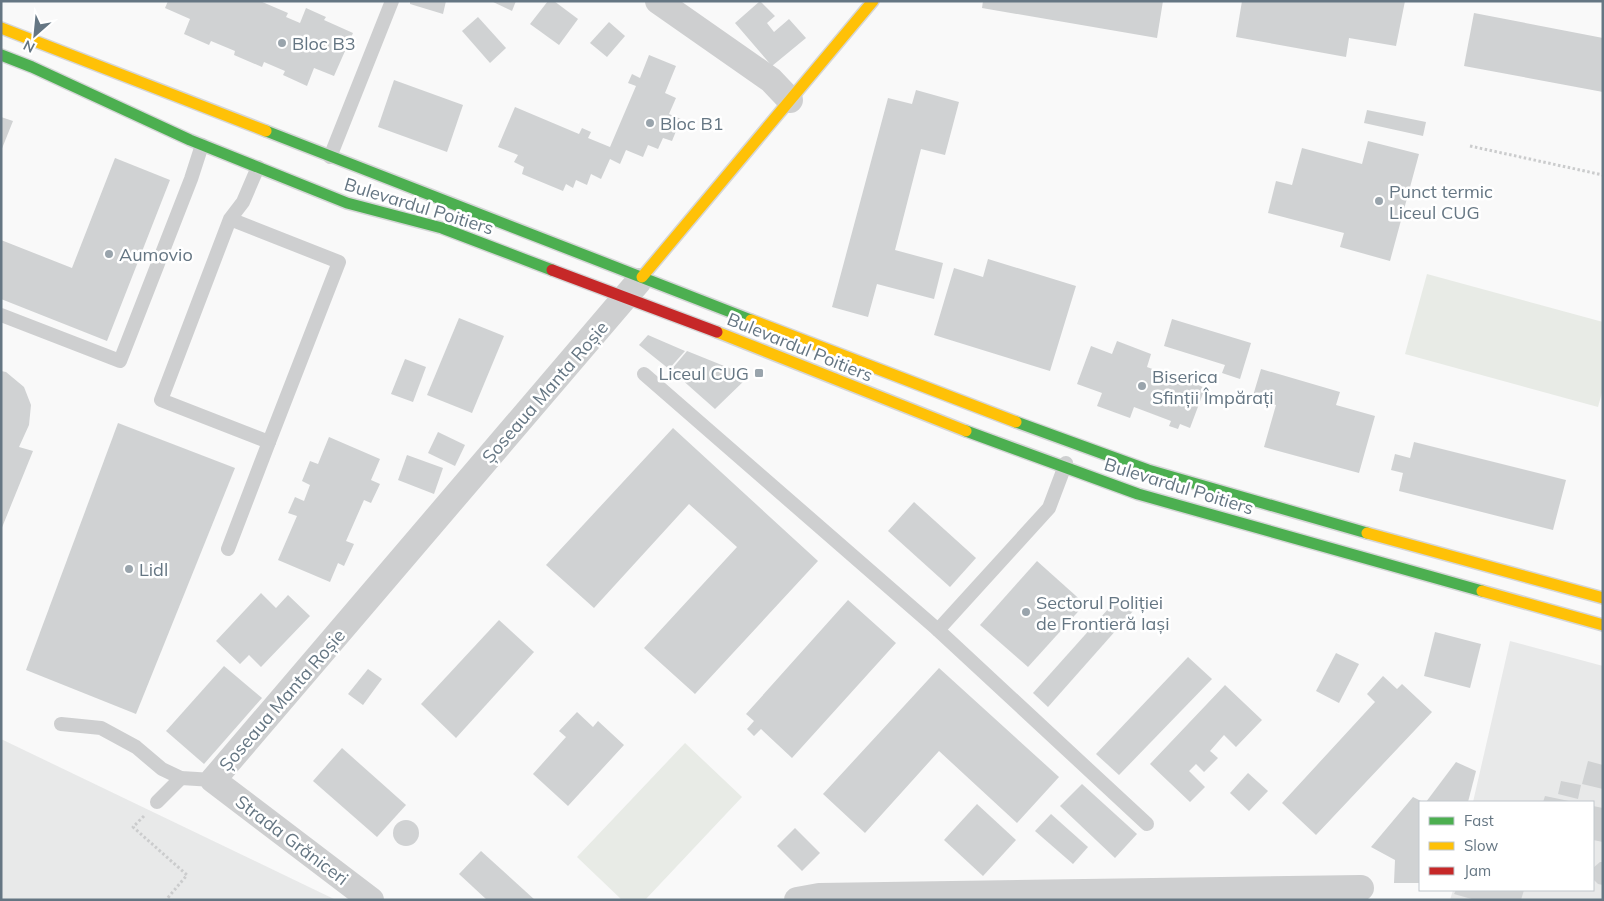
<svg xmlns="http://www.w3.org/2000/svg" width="1604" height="901" font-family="Mulish,sans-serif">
<rect width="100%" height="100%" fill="#f9f9f9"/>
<g fill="#e8e9e9">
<path d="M1510,641L1603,666V900H1450L1453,890H1593V802H1473Z"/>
<path d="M1,739L336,900H1Z"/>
</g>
<g fill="#e8ebe6">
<path d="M1427,274L1603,322V389L1598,407L1405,354Z"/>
<path d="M685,743L742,797L645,900H622L577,857Z"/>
</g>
<g fill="#d0d2d3">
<path d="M168,1H260L288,13L286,17L300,23L306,8L326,17L324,20L353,33L334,76L314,68L307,86L283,75L285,71L264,62L262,67L234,55L235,51L211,41L209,45L184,34L190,19L165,8Z"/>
<path d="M410,1H446L443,14L410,4Z"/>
<path d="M491,1H516L512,11Z"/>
<path d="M548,1H554L578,19L559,45L530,24Z"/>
<path d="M760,1L775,16L767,23L774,32L789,19L806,38L772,66L735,23Z"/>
<path d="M983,1H1163L1157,38L982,8Z"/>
<path d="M1242,1H1405L1396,46L1349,38L1346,57L1236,37Z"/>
<path d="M1474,13L1603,38V92L1464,66Z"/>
<path d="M478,17L506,48L490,63L462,31Z"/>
<path d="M609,22L625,36L607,57L590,43Z"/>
<path d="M649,55L676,66L665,93L676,98L669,114L681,119L672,141L663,138L658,149L648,145L643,157L626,150L620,164L610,159L601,179L591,174L587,185L576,180L573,188L566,184L563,191L522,174L524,167L514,162L518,155L498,147L515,107L579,134L582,128L591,132L588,138L610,147L636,86L628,83L632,74L640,78Z"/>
<path d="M394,80L463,105L447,152L378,127Z"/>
<path d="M916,90L959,102L945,155L921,149L895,250L943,263L934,299L877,284L868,317L832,307L888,98L912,104Z"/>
<path d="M1367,110L1426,122L1423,136L1364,123Z"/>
<path d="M1,117L13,121L1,151Z"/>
<path d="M1368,141L1419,154L1390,261L1340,247L1344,233L1268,213L1276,181L1292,185L1302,148L1362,164Z"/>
<path d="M115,158L170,180L107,341L1,299V240L72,268Z"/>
<path d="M988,259L1076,286L1050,371L934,335L954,268L983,277Z"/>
<path d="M459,318L504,336L472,413L427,395Z"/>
<path d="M1172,319L1251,343L1240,379L1222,373L1225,365L1164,346Z"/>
<path d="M648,335L685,351L669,369L639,345Z"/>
<path d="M1117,341L1151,354L1147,367L1188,382L1189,378L1197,381L1196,384L1205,388L1190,428L1180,424L1178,429L1169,426L1171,421L1134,407L1130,418L1097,406L1102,393L1077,384L1091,346L1112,354Z"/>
<path d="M687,351L749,376L715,409L671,370Z"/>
<path d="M405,359L426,367L413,402L391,394Z"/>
<path d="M1261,369L1340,392L1336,405L1375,416L1359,473L1264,447L1276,405L1252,399Z"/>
<path d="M1,371L6,372L24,387L31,405L29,425L19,447L33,451L1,530Z"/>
<path d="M118,423L235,468L136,714L26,670Z"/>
<path d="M673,428L818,561L695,694L644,648L737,547L689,504L594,608L546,565Z"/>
<path d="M438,432L465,445L455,466L428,453Z"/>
<path d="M329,437L380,459L371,480L380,484L371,503L364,500L346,541L354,544L344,566L338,563L330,582L278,560L297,516L288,513L295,497L304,501L310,485L302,481L310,461L318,464Z"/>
<path d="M1414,442L1566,480L1553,530L1399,491L1403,473L1391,470L1395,454L1410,458Z"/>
<path d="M407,455L443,468L434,494L398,480Z"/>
<path d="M914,502L976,558L950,587L888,531Z"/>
<path d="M1037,561L1085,604L1028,667L980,625Z"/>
<path d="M261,593L276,608L288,595L310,616L261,667L249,655L240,664L216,641Z"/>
<path d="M1118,598L1133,611L1048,707L1033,693Z"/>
<path d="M848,600L896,643L792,758L761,729L754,736L747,729L754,721L746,714Z"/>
<path d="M499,620L534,652L456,738L421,704Z"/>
<path d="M1435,632L1481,644L1470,688L1424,676Z"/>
<path d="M1336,653L1359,664L1339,703L1316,691Z"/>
<path d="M1188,657L1212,679L1119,775L1096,754Z"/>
<path d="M224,666L262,698L204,764L166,731Z"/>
<path d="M939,668L1059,777L1017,823L939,751L865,833L823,794Z"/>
<path d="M368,669L382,679L363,705L348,694Z"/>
<path d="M1383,676L1397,689L1402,684L1432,712L1316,835L1282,803L1375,702L1367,694Z"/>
<path d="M1225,685L1262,720L1236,747L1224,735L1210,751L1218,758L1204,772L1196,764L1189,771L1205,787L1190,802L1150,764Z"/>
<path d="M577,712L593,727L598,721L624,745L568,806L533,774L566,737L559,731Z"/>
<path d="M342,748L406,805L377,837L313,781Z"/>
<path d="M1588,761L1603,765V789L1582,784Z"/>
<path d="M1456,762L1476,771L1468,802H1426Z"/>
<path d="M1248,773L1268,791L1249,811L1230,793Z"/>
<path d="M1561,781L1581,785L1578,799L1558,794Z"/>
<path d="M1082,784L1137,834L1115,858L1060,806Z"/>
<path d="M1545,796L1569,801V802H1543Z"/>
<path d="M1413,797L1423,802H1420V883H1394L1395,860L1371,847Z"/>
<path d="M977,804L1016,840L983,876L944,840Z"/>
<path d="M1593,806L1603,808V842L1593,840Z"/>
<path d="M1051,814L1088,847L1073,864L1035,831Z"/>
<circle cx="406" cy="833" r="13"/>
<path d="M795,828L820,853L802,871L777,846Z"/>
<path d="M481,851L535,900H487L459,874Z"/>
<path d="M1600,862H1603V885L1598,884L1593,879V868Z"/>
<path d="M1456,890H1524L1521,900H1475L1454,894Z"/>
</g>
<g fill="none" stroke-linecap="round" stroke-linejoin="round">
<defs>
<g id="fast">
<path d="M1,55L32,67L190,140L347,203L442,228L552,270"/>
<path d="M266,131L751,320"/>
<path d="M1016,422L1148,470L1367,533"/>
<path d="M966,431L1138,494L1482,591"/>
</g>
<g id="slow">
<path d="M1,28L266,131"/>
<path d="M642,277L873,1"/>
<path d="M751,320L1016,422"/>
<path d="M717,332L966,431"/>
<path d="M1367,533L1603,598"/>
<path d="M1482,591L1603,625"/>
</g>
<path id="jam" d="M552,270L717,332"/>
</defs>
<use href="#fast" stroke="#d5d6d7" stroke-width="14"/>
<use href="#slow" stroke="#d5d6d7" stroke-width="14"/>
<use href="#jam" stroke="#d5d6d7" stroke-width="14"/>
<g stroke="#cbcccd" stroke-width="3" stroke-dasharray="2.5 2.5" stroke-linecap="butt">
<path d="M1470,146L1603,175"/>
<path d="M144,816L133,827L187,875L166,900"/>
</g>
<g stroke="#cecfd0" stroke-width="14">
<path d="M330,157L392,1"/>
<path d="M230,219L339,262L269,442L161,400L230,219L243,202L258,167"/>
<path d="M1,315L120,361L191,179L202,145"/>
<path d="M644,374L938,630L1049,508L1066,463"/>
<path d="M228,549L269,442"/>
<path d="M938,630L1147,824"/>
<path d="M61,724L101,728L136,747L162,769L181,778L213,780"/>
<path d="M157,802L181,778"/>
</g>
<g stroke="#cecfd0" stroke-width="26">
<path d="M658,1L771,80L790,100"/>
<path d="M371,900L213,780L639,281"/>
<path d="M797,900L819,896L1361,888"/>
</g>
<use href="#fast" stroke="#4caf50" stroke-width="11"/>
<use href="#slow" stroke="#ffc107" stroke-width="11"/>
<use href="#jam" stroke="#c62828" stroke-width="11"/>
</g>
<g fill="#99a4ac" stroke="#fff" stroke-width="2">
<circle cx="282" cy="43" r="5"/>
<circle cx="650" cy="123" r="5"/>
<circle cx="1379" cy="201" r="5"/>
<circle cx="109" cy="254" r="5"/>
<rect x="754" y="368" width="10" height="10" rx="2.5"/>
<circle cx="1142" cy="386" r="5"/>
<circle cx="129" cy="569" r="5"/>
<circle cx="1026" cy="612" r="5"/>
</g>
<g text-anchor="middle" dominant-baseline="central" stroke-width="5" stroke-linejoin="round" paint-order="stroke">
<g font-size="18" fill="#657683" stroke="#fff" text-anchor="start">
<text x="292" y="43">Bloc B3</text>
<text x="660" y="123">Bloc B1</text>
<text x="1389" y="191">Punct termic<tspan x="1389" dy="21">Liceul CUG</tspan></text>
<text x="119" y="254">Aumovio</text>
<text x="749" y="373" text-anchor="end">Liceul CUG</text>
<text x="1152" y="376">Biserica<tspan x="1152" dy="21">Sfinții Împărați</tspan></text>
<text x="139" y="569">Lidl</text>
<text x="1036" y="602">Sectorul Poliției<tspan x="1036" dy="21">de Frontieră Iași</tspan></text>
</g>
<g font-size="18" fill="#657683" stroke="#fff">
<text transform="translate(419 206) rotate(17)">Bulevardul Poitiers</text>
<text transform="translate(800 347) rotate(22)">Bulevardul Poitiers</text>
<text transform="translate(545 392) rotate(-49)">Șoseaua Manta Roșie</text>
<text transform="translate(1179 486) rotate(17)">Bulevardul Poitiers</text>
<text transform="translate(282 700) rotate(-49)">Șoseaua Manta Roșie</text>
<text transform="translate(292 840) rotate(37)">Strada Grăniceri</text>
</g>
</g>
<rect width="1604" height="901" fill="none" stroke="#657683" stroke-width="5"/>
<rect x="1419" y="801" width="175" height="90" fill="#ffffff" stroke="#c1c8cd"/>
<rect x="1429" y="817" width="25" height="8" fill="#4caf50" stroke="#c1c8cd"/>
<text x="1464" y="826" font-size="15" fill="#657683">Fast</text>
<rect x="1429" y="842" width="25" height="8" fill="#ffc107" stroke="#c1c8cd"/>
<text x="1464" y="851" font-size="15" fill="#657683">Slow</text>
<rect x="1429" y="867" width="25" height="8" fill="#c62828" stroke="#c1c8cd"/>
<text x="1464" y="876" font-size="15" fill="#657683">Jam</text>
<g transform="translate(35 35) rotate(207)" stroke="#ffffff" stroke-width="4" paint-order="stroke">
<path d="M0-4L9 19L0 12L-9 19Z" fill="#657683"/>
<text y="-8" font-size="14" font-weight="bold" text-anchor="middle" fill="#657683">N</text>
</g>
</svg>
